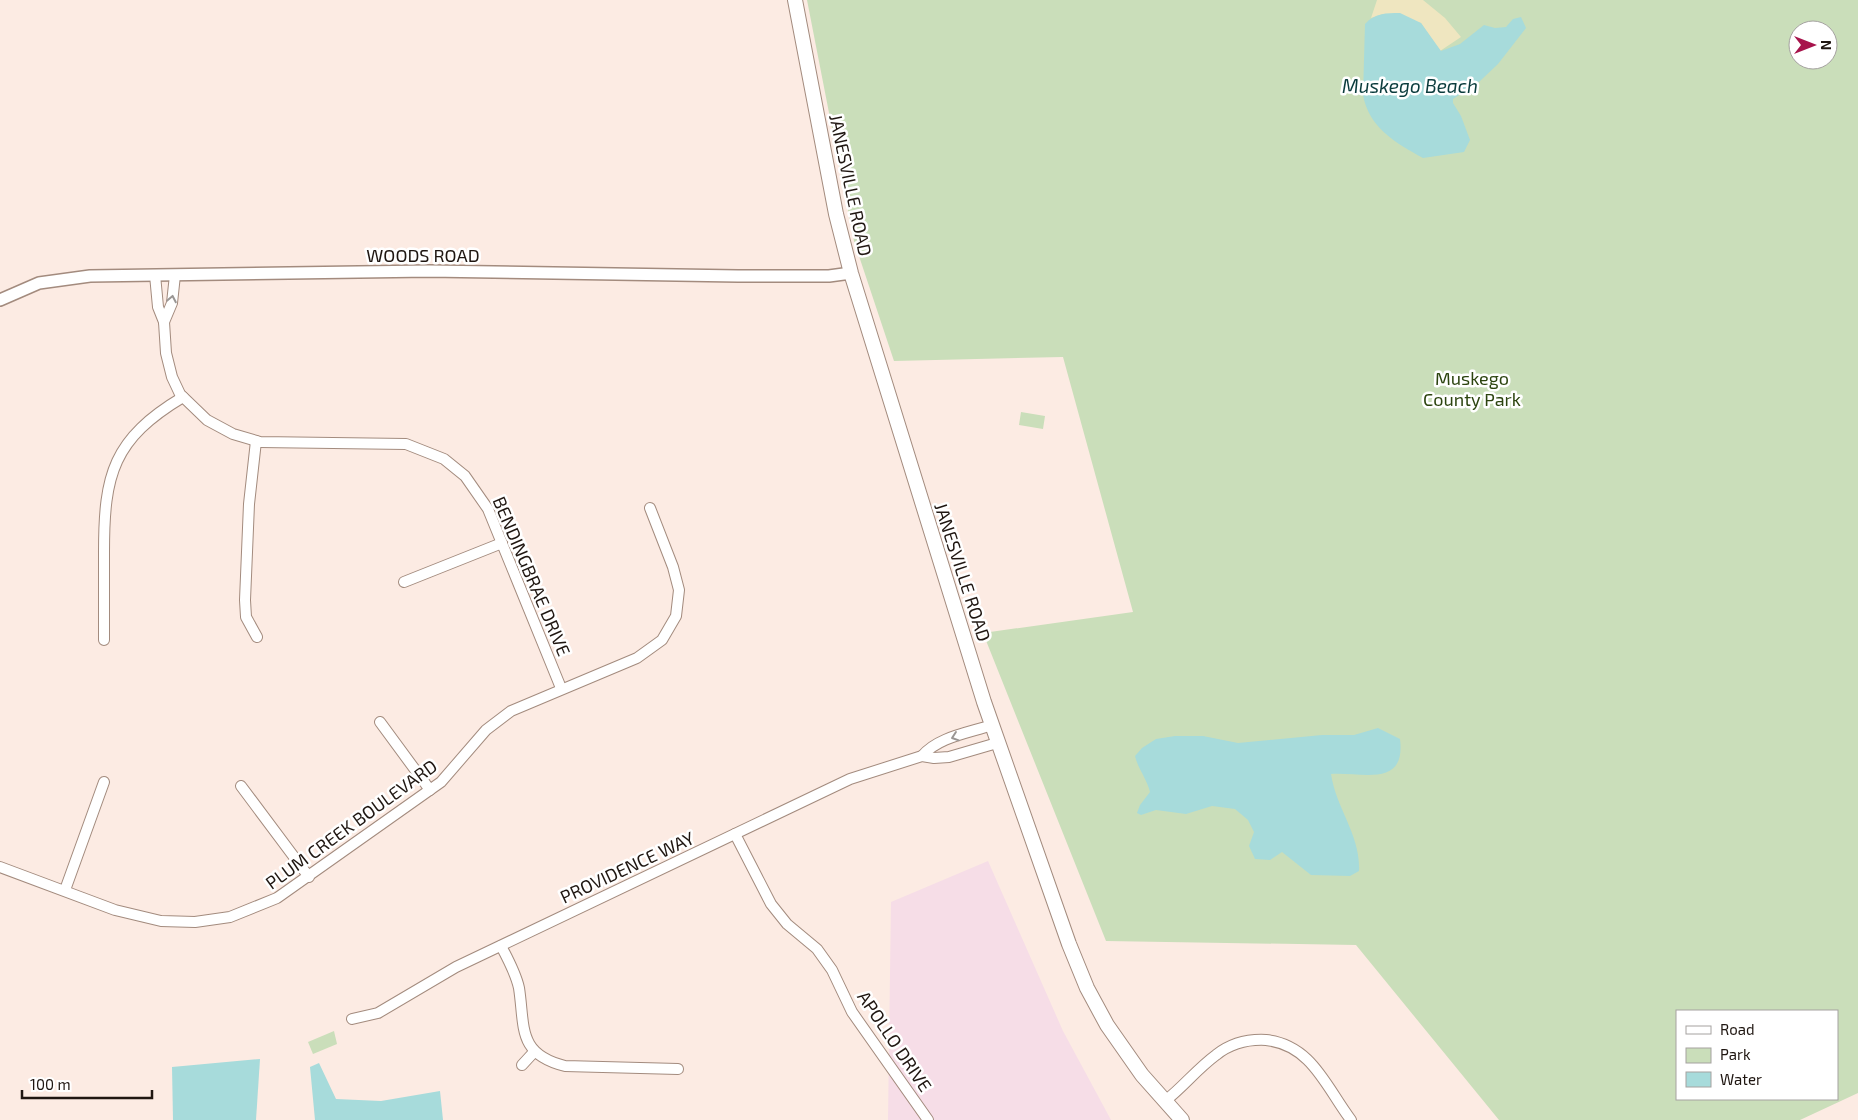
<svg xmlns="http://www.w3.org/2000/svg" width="1858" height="1120" font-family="'Exo 2',sans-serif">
<rect width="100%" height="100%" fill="#fcebe3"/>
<path fill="#f6dde7" d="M988,861L1063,1031L1111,1120H888L891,902Z"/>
<g fill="#cadeba" fill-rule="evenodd">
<path d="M807,0H1858V1093L1800,1120H1499L1356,945L1106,941L983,633L1133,612L1063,357L894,361L854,241ZM1798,30H1828V60H1798ZM1677,1011H1837V1099H1677Z"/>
<path d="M1021,412L1045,416L1043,429L1019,425Z"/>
<path d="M334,1031L337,1044L313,1054L308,1042Z"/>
</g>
<path fill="#efe6c0" d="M1377,0H1423L1445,18L1461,37L1440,51L1421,23L1383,14L1371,18Z"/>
<g fill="#a7dbdb">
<path d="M1400,13L1421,23L1441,51L1460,44L1484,25L1495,28L1506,27L1513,19L1521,17L1526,28L1498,64L1480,81L1453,99V103L1461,116L1470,140L1464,152L1423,158C1396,143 1369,128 1363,95L1365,24C1375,13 1386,13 1400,13Z"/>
<path d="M1378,728L1400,739C1406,788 1363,772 1331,774C1336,808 1361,836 1359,871L1350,876L1311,875L1282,852L1270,860L1255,859L1249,846L1254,832L1248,820L1235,809L1212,806L1186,814L1156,810L1141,815L1137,813L1140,805L1150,792C1147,779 1138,769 1135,756L1142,748L1156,739L1175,736H1203L1238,743L1322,735H1354Z"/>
<path d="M260,1059L256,1120H173L172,1067Z"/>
<path d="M319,1063L336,1099L381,1101L440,1091L443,1120H315L310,1067Z"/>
</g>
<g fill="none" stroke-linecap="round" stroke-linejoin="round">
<defs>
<g id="minor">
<path d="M155,275L158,307L164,322L166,353L172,377L180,394L207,420L233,434L260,442L406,444L444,459L465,476L488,509L561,688"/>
<path d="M164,322L172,303L175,275"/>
<path d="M256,441L249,504L245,600L246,617L257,637"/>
<path d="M404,582L502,543"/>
<path d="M104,640C104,610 104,581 104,552C104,474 113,439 183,397"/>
<path d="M380,722L430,790"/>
<path d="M922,756C938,737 968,733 992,725"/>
<path d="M241,786L309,877"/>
<path d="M735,834L771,904L787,924L817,949L832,970L852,1012L928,1120"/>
<path d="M0,867L115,910L161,921L195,922L230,917L277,898L441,782L486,730L511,711L637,658L662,640L676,616L679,590L673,567L650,508"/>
<path d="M65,890L104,782"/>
<path d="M501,946C508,959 516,974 519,988C525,1027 517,1054 565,1066L678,1069"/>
<path d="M352,1019L378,1013L456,967L850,779L922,756L934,758L949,757L997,743"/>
<path d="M522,1065L534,1052"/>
<path d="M1165,1101C1183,1087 1197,1069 1216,1055C1230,1044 1247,1039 1266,1040C1312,1045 1326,1087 1351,1120"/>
</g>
<path id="tertiary" d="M0,300L39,283L90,276L429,271L738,276H829L851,273"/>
<path id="secondary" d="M795,0L836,214L851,273L984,702L1069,944L1087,988L1107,1025L1142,1075L1182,1120"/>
</defs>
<use href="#minor" stroke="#a38b7e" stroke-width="12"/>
<use href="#tertiary" stroke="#a38b7e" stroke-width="14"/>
<use href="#secondary" stroke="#a38b7e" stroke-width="16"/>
<use href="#minor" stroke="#fff" stroke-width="10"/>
<use href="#tertiary" stroke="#fff" stroke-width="11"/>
<use href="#secondary" stroke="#fff" stroke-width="14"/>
</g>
<defs><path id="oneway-chevron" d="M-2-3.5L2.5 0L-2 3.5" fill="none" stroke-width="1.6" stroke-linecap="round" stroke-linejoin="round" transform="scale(1.25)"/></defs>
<g stroke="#9a9694">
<use href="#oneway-chevron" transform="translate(172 299) rotate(-79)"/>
<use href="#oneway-chevron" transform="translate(955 737) rotate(161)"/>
</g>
<g text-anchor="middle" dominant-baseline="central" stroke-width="5" stroke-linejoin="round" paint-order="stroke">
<g font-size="18" fill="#1f1611" stroke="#fff">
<text transform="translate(851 185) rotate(78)">JANESVILLE ROAD</text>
<text x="423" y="255">WOODS ROAD</text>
<text transform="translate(963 572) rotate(72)">JANESVILLE ROAD</text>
<text transform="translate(532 576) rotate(67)">BENDINGBRAE DRIVE</text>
<text transform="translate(351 824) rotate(-36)">PLUM CREEK BOULEVARD</text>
<text transform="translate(627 867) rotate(-25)">PROVIDENCE WAY</text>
<text transform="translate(895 1041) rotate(56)">APOLLO DRIVE</text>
</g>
<g font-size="18" fill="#2c440f" stroke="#fff">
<text x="1472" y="378">Muskego<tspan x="1472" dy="21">County Park</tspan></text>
</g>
<g font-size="19" font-style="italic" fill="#0b3c3d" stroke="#fff">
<text x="1410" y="85">Muskego Beach</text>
</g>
</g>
<rect x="1676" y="1010" width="162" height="90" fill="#ffffff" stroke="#a5a2a0"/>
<rect x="1686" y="1026" width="25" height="8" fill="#ffffff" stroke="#a5a2a0"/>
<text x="1720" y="1035" font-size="15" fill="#1f1611">Road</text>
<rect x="1686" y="1048" width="25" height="15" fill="#cadeba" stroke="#a5a2a0"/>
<text x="1720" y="1060" font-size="15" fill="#1f1611">Park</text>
<rect x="1686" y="1072" width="25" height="15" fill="#a7dbdb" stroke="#a5a2a0"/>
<text x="1720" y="1085" font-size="15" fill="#1f1611">Water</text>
<g transform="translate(1813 45) rotate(90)"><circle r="24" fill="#ffffff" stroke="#a5a2a0"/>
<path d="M0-4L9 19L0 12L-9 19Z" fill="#a7134b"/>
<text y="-8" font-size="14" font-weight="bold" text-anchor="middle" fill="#1f1611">N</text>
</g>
<path d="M22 1090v8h130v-8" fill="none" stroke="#1f1611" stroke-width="2.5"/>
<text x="30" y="1090" font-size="15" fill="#1f1611" stroke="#ffffff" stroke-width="4" paint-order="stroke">100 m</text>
</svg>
